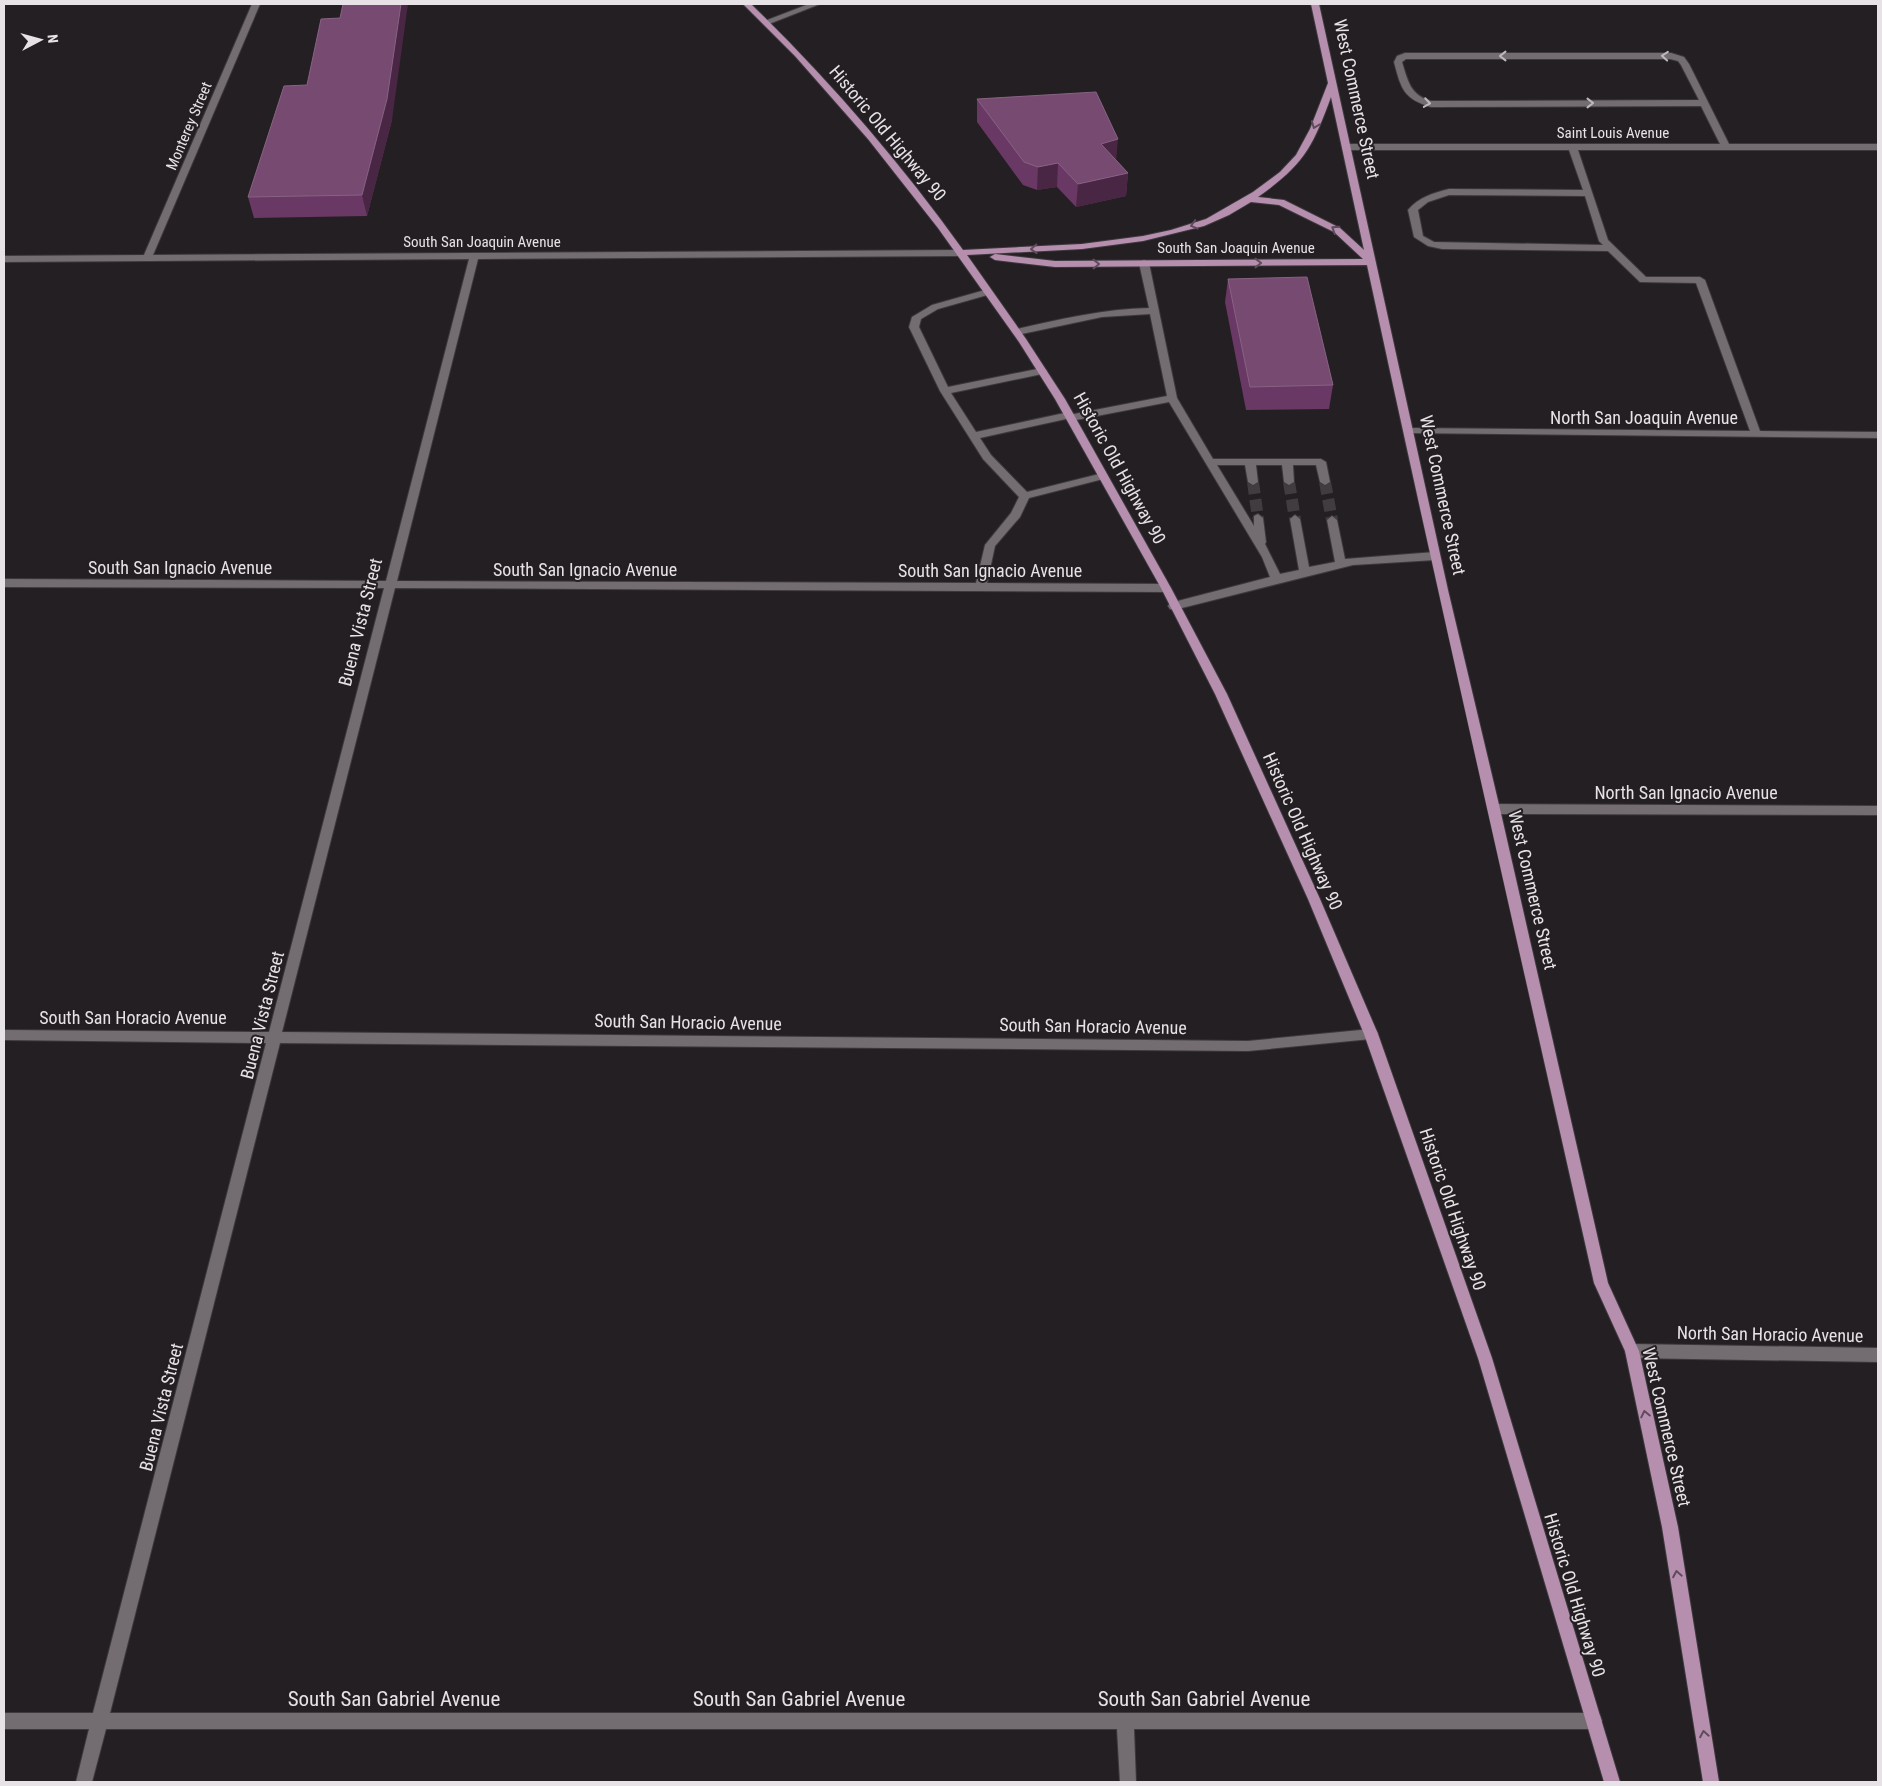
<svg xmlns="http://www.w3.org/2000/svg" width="1882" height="1786" font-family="'Roboto Condensed',sans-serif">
<rect width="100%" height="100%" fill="#241f23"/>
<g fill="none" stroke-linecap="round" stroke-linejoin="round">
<g stroke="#413c40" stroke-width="12" stroke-dasharray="12 5.5" stroke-linecap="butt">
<path d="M1253,482L1258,518"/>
<path d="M1289,482L1295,519"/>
<path d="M1325,482L1332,520"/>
</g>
<defs>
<g id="minor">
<path d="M252,4H260L153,255L960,250L965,253L960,256L478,259L397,581L976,583L985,545L1011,513L1019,497L983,459L940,391L909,327L912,317L932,305L985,290H991V294L938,309L921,319L919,327L948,387L1042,368L1047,371L1042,374L951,393L976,432L1069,412L1074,414L1167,396L1150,314L1102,317L1017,335L1012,332L1017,329C1060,319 1104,309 1149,308L1139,263L1144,260L1149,263L1177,398L1213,459H1321L1326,462L1330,482L1325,485L1320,482L1316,465H1293L1294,482L1289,485L1284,482L1282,465H1256L1258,482L1253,485L1248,482L1245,465H1217L1254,526V516L1258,514L1263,518L1266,542L1265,544L1280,574L1299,570L1290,519L1295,515L1300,519L1309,567L1335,562L1327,520L1332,516L1337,520L1345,559L1435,552L1440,556L1435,560L1353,565L1174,610L1170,609L1168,606L1170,603L1270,577L1262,557L1169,402L1071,421L1066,419L980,438L991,455L1027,492L1103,473L1108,476L1107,478L1029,498L1020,517L995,546L987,583L1166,584L1171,588L1166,592L395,588L282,1032L1248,1041L1371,1029L1376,1030L1378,1034L1376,1038L1371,1039L1248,1051L280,1043L110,1713H1594L1600,1715L1602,1721L1600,1727L1594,1729H1134L1136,1782H1120L1117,1729H106L92,1782H76L89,1729H4V1713H93L266,1043L4,1040V1030L269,1032L384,588L4,587V579L386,581L469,259L4,262V256L144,255Z"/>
<path d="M809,4H820L769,24L762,22Z"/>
<path d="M1405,53H1671L1684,57L1689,64L1729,144H1878V150H1578L1608,240L1646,277H1700L1705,280L1760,431L1878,432V438L1405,433L1404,431L1409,428L1750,431L1696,283L1640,282L1608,251L1442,249L1428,246L1414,237L1408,210C1419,197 1433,193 1449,189L1583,190L1569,150H1348L1344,147L1348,144H1720L1701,106L1431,107C1403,99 1401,88 1394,62L1397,56ZM1406,59H1670L1678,61L1681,65L1699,100L1431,101C1410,95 1408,81 1402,62ZM1449,195L1585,196L1599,241L1603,245L1434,242L1423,236L1418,210L1428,202Z"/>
<path d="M1494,804L1878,806V815L1494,814L1490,812L1488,809L1490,806Z"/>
<path d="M1632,1344L1878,1348V1362L1632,1358L1627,1356L1625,1351L1627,1346Z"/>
</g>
<path id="major" d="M743,4H751C829,80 900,162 963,250L1082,244L1143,236L1171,230L1206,219L1253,192L1280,172L1296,155L1310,129L1328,83L1311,4H1319L1448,590L1500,809L1608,1283L1639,1351L1678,1527L1719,1782H1703L1662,1527L1625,1351L1594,1283C1518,944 1440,605 1367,265L1055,267L995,260L990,257L995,254L1055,261L1363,259L1334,232L1279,205L1251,202L1229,215L1204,226L1143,241L1082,249L967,255L1026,339L1065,399L1171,588L1227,694L1320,899L1378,1034L1492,1358L1620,1782H1604L1478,1358L1364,1034L1308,899L1215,694L1161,588L1055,399L1019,342L938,228L868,139L795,56ZM1331,97L1364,250L1340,228L1284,200L1258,197C1303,165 1312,149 1331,97Z"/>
</defs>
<use href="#minor" stroke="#3d393d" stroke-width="2"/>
<use href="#major" stroke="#3d393d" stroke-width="2"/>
<use href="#minor" fill="#736d72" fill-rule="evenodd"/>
<use href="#major" fill="#b68faf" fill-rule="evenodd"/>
</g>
<g fill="#693864">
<path d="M307,85L392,120L367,216L254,218L248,197Z"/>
<path d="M977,99L1116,160L1128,173L1126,196L1076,207L1057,187L1037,190L1023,185L977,122Z"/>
<path d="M1228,279L1333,385L1329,409L1246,410L1225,302Z"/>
</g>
<g fill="#482644">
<path d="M401,4H408L392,120L367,216L362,195Z"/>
<path d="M1118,139L1116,162L1101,144Z"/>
<path d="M1058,163L1057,187L1037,190L1038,167Z"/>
<path d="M1128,173L1126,196L1076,207L1078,184Z"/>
</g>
<g fill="#774a72" stroke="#886284">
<path d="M343,4H401L387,99L362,195L248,197L284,86L307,85L321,19L340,18Z"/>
<path d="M1096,92L1118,139L1101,144L1128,173L1078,184L1058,163L1038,167L1024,162L977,99Z"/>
<path d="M1307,277L1333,385L1250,387L1228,279Z"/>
</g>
<defs><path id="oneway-chevron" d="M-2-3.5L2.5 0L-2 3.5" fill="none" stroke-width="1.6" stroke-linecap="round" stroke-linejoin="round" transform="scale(1.25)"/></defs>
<g stroke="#beb9bd">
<use href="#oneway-chevron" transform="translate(1503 56) rotate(180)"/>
<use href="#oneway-chevron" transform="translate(1665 56) rotate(-175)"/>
<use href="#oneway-chevron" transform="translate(1427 103) rotate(9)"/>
<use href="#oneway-chevron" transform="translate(1590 103)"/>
</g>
<g stroke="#5e4c5b">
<use href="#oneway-chevron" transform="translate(1315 125) rotate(111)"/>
<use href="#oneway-chevron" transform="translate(1194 225) rotate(165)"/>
<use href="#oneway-chevron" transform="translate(1335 229) rotate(-147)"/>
<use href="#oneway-chevron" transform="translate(1034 249) rotate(177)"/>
<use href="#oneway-chevron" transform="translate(1258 263)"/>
<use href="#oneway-chevron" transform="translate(1096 264) rotate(-1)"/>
<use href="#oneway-chevron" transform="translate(1645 1414) rotate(-102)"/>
<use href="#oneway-chevron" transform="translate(1677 1574) rotate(-100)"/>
<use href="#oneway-chevron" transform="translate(1704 1734) rotate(-100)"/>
</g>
<g text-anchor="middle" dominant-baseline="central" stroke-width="4" stroke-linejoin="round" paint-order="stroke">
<g font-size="15" fill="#e6e2e5" stroke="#241f23">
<text transform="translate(189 126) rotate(-67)">Monterey Street</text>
<text x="1613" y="133">Saint Louis Avenue</text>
<text x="482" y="242">South San Joaquin Avenue</text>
<text x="1236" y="248">South San Joaquin Avenue</text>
</g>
<g font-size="18" fill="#e6e2e5" stroke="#241f23">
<text transform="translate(1357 99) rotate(78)">West Commerce Street</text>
<text transform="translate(888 133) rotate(50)">Historic Old Highway 90</text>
<text x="1644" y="417">North San Joaquin Avenue</text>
<text transform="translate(1120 468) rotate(61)">Historic Old Highway 90</text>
<text transform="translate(1443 495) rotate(78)">West Commerce Street</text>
<text x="180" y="567">South San Ignacio Avenue</text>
<text x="585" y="569">South San Ignacio Avenue</text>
<text x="990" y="570">South San Ignacio Avenue</text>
<text transform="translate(360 622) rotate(-76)">Buena Vista Street</text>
<text x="1686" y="792">North San Ignacio Avenue</text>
<text transform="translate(1303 831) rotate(66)">Historic Old Highway 90</text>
<text transform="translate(1533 890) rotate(77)">West Commerce Street</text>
<text transform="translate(262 1015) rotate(-76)">Buena Vista Street</text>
<text x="133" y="1017">South San Horacio Avenue</text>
<text transform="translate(688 1022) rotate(1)">South San Horacio Avenue</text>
<text transform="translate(1093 1026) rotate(1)">South San Horacio Avenue</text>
<text transform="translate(1453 1209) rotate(71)">Historic Old Highway 90</text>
<text transform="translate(1770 1334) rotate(1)">North San Horacio Avenue</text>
<text transform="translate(161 1407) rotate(-76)">Buena Vista Street</text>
<text transform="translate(1667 1427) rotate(77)">West Commerce Street</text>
<text transform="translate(1575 1595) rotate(73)">Historic Old Highway 90</text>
</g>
<g font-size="21" fill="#e6e2e5" stroke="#241f23">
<text x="394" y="1699">South San Gabriel Avenue</text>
<text x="799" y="1699">South San Gabriel Avenue</text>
<text x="1204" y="1699">South San Gabriel Avenue</text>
</g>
</g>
<rect width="1882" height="1786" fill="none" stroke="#e6e2e5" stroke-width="10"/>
<g transform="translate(40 40) rotate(84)" stroke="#241f23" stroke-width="4" paint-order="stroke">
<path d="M0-4L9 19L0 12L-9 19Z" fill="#e6e2e5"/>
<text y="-8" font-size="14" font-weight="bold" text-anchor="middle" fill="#e6e2e5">N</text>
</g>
</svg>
